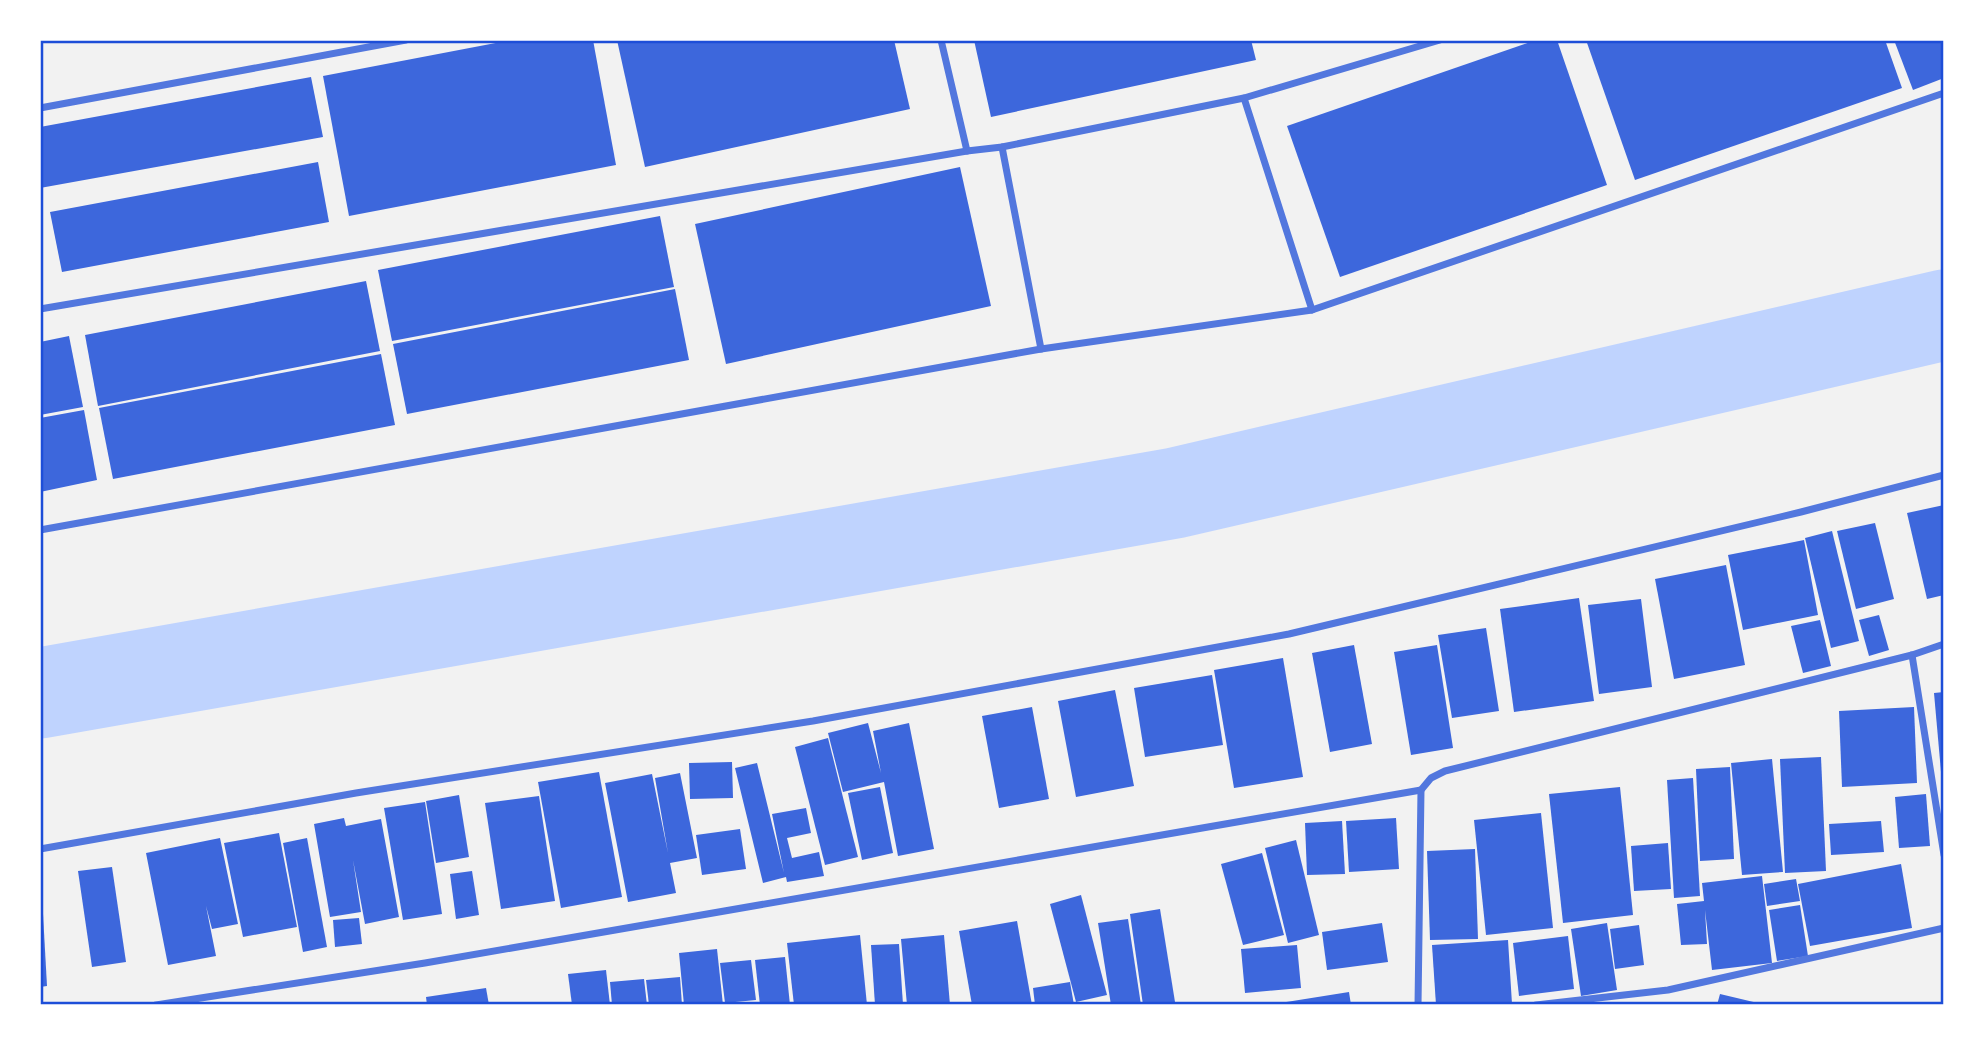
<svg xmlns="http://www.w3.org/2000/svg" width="1984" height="1045" font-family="Figtree,sans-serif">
<rect width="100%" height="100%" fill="#f2f2f2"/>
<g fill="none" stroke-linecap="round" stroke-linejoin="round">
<path stroke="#bfd3fe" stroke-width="91" d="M40,693L1175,493L1944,315"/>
</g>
<g fill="#3d67dc">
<path d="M511,40H593L616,165L349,216L323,76Z"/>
<path d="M617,40H894L910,109L645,167Z"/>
<path d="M974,40H1251L1256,60L991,117Z"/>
<path d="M1536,40H1557L1607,185L1340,277L1287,126Z"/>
<path d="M1586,40H1885L1902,88L1635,180Z"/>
<path d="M1894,40H1944V78L1913,90Z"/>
<path d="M311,77L323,137L40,188V127Z"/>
<path d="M318,162L329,222L62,272L50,212Z"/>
<path d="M960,167L991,306L726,364L695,224Z"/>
<path d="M660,216L674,287L392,341L378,270Z"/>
<path d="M366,281L380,351L98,406L85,335Z"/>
<path d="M675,289L689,360L407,414L393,344Z"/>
<path d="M69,336L83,407L40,415V342Z"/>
<path d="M381,354L395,425L113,479L99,408Z"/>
<path d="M84,410L97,480L40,492V418Z"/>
<path d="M1944,505V595L1927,599L1907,513Z"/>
<path d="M1875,523L1894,599L1856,609L1837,531Z"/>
<path d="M1832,531L1859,641L1831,648L1805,538Z"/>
<path d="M1804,540L1818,615L1743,630L1728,555Z"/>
<path d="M1726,565L1745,665L1674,679L1655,579Z"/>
<path d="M1579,598L1594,701L1514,712L1500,609Z"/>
<path d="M1641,599L1652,687L1599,694L1588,605Z"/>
<path d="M1879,615L1889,650L1869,656L1859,620Z"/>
<path d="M1820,620L1831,666L1803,673L1791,626Z"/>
<path d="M1486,628L1499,711L1452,718L1438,635Z"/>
<path d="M1354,645L1372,744L1330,752L1312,653Z"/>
<path d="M1437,645L1453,748L1411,755L1394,652Z"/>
<path d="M1283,658L1303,777L1234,788L1214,670Z"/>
<path d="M1212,675L1223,745L1145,757L1134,688Z"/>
<path d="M1115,690L1134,786L1076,797L1058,701Z"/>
<path d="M1944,692V783H1942L1934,693Z"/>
<path d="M1032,707L1049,799L999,808L982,716Z"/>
<path d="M1914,707L1917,783L1842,787L1839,711Z"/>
<path d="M868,723L881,773L873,731L909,723L934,849L898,856L884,782L843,792L828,733Z"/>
<path d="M828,738L858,857L825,865L795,747Z"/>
<path d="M1821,757L1826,871L1785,873L1780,759Z"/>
<path d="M1772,759L1783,872L1742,875L1731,763Z"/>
<path d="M732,762L733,798L690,799L689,763Z"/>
<path d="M757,763L784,873L772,814L806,808L811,833L787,838L792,858L819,852L824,876L787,882L786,877L763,883L735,768Z"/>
<path d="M1730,767L1734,859L1700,861L1696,769Z"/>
<path d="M599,772L622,897L561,908L538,782Z"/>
<path d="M680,773L697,858L670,863L676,893L628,902L605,783L652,774L668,853L655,778Z"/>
<path d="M1693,778L1700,896L1674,898L1667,780Z"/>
<path d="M880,787L893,853L862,860L848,793Z"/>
<path d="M1620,787L1633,915L1563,923L1549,794Z"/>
<path d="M1926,794L1930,846L1899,848L1895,797Z"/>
<path d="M459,795L469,857L436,863L426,801Z"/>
<path d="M539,796L555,901L501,909L485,803Z"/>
<path d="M425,802L442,914L403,920L384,808Z"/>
<path d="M1541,813L1553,928L1486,935L1474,820Z"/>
<path d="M344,818L346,826L381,819L399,917L365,924L353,860L361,912L330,917L314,824Z"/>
<path d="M1396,818L1399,869L1349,872L1346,821Z"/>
<path d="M1342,821L1345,874L1307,875L1305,823Z"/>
<path d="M1881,821L1884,852L1831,855L1829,824Z"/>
<path d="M740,829L746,869L702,875L696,835Z"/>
<path d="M279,833L297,927L243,937L224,843Z"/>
<path d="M220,838L238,924L212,929L206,906L216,956L168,965L146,853Z"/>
<path d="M307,838L327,947L303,952L283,843Z"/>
<path d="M1296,840L1319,935L1288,943L1265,848Z"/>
<path d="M1668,843L1671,889L1634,891L1631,846Z"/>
<path d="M1475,849L1478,939L1430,940L1427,851Z"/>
<path d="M1262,853L1284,935L1243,945L1221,864Z"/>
<path d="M1901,864L1912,928L1810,946L1798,884Z"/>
<path d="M112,867L126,962L92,967L78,871Z"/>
<path d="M472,871L479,915L456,919L450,874Z"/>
<path d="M1762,876L1772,963L1712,970L1705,910L1707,944L1681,945L1677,904L1704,901L1702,883Z"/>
<path d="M1796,879L1800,901L1767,906L1764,884Z"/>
<path d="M1081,895L1107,995L1076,1002L1050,904Z"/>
<path d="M40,896H42L47,986L40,987Z"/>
<path d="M1800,905L1808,956L1777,961L1769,910Z"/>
<path d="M1160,909L1175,1002L1143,1005L1130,914Z"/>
<path d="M359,918L362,944L335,947L333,920Z"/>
<path d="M1128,919L1141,1005H1111L1098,923Z"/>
<path d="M1017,921L1032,1005H972L959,931Z"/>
<path d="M1382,923L1388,962L1327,970L1322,932Z"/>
<path d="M1607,923L1617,990L1581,996L1571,929Z"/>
<path d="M1639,925L1644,965L1615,969L1610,929Z"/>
<path d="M860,935L867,1005H794L787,943Z"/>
<path d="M944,935L950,1005H907L901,939Z"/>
<path d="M1568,936L1574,989L1519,996L1513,943Z"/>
<path d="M1508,940L1512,1004L1436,1005L1432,945Z"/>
<path d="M899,944L903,1005H875L871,945Z"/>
<path d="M1297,945L1301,988L1245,993L1241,949Z"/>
<path d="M717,949L723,1005H684L679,953Z"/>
<path d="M785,957L790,1005H760L755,960Z"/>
<path d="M751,960L756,1000L725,1003L720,963Z"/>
<path d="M606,970L610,1005H572L568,974Z"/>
<path d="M680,977L682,1005H649L646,980Z"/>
<path d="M644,979L647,1005H612L610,982Z"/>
<path d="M1070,982L1074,1005H1035L1033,988Z"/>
<path d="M486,988L489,1005H427L426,997Z"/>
<path d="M1349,992L1351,1005H1280V1003Z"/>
<path d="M1720,994L1762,1004V1005H1717Z"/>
</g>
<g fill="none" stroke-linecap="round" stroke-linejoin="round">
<g stroke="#5277de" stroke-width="7">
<path d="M941,40L967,151"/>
<path d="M1244,98L1312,310"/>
<path d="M40,108L406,40"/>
<path d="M1002,147L1041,349"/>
<path d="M40,309L967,151L1002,147L1244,98L1440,40"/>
<path d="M40,530L1041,349L1312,310L1944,93"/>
<path d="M1912,655L1944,855"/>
<path d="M40,849L356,793L813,721L1289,634L1801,512L1944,475"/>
<path d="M156,1005L425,963L1421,790L1431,778L1445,771L1912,655L1944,644"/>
<path d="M1418,1005L1421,790"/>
<path d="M1536,1005L1668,990L1944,928"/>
</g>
</g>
<rect width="1984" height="1045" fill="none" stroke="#ffffff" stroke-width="84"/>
<rect x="42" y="42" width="1900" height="961" fill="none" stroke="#1d4ed8" stroke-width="2.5"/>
</svg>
